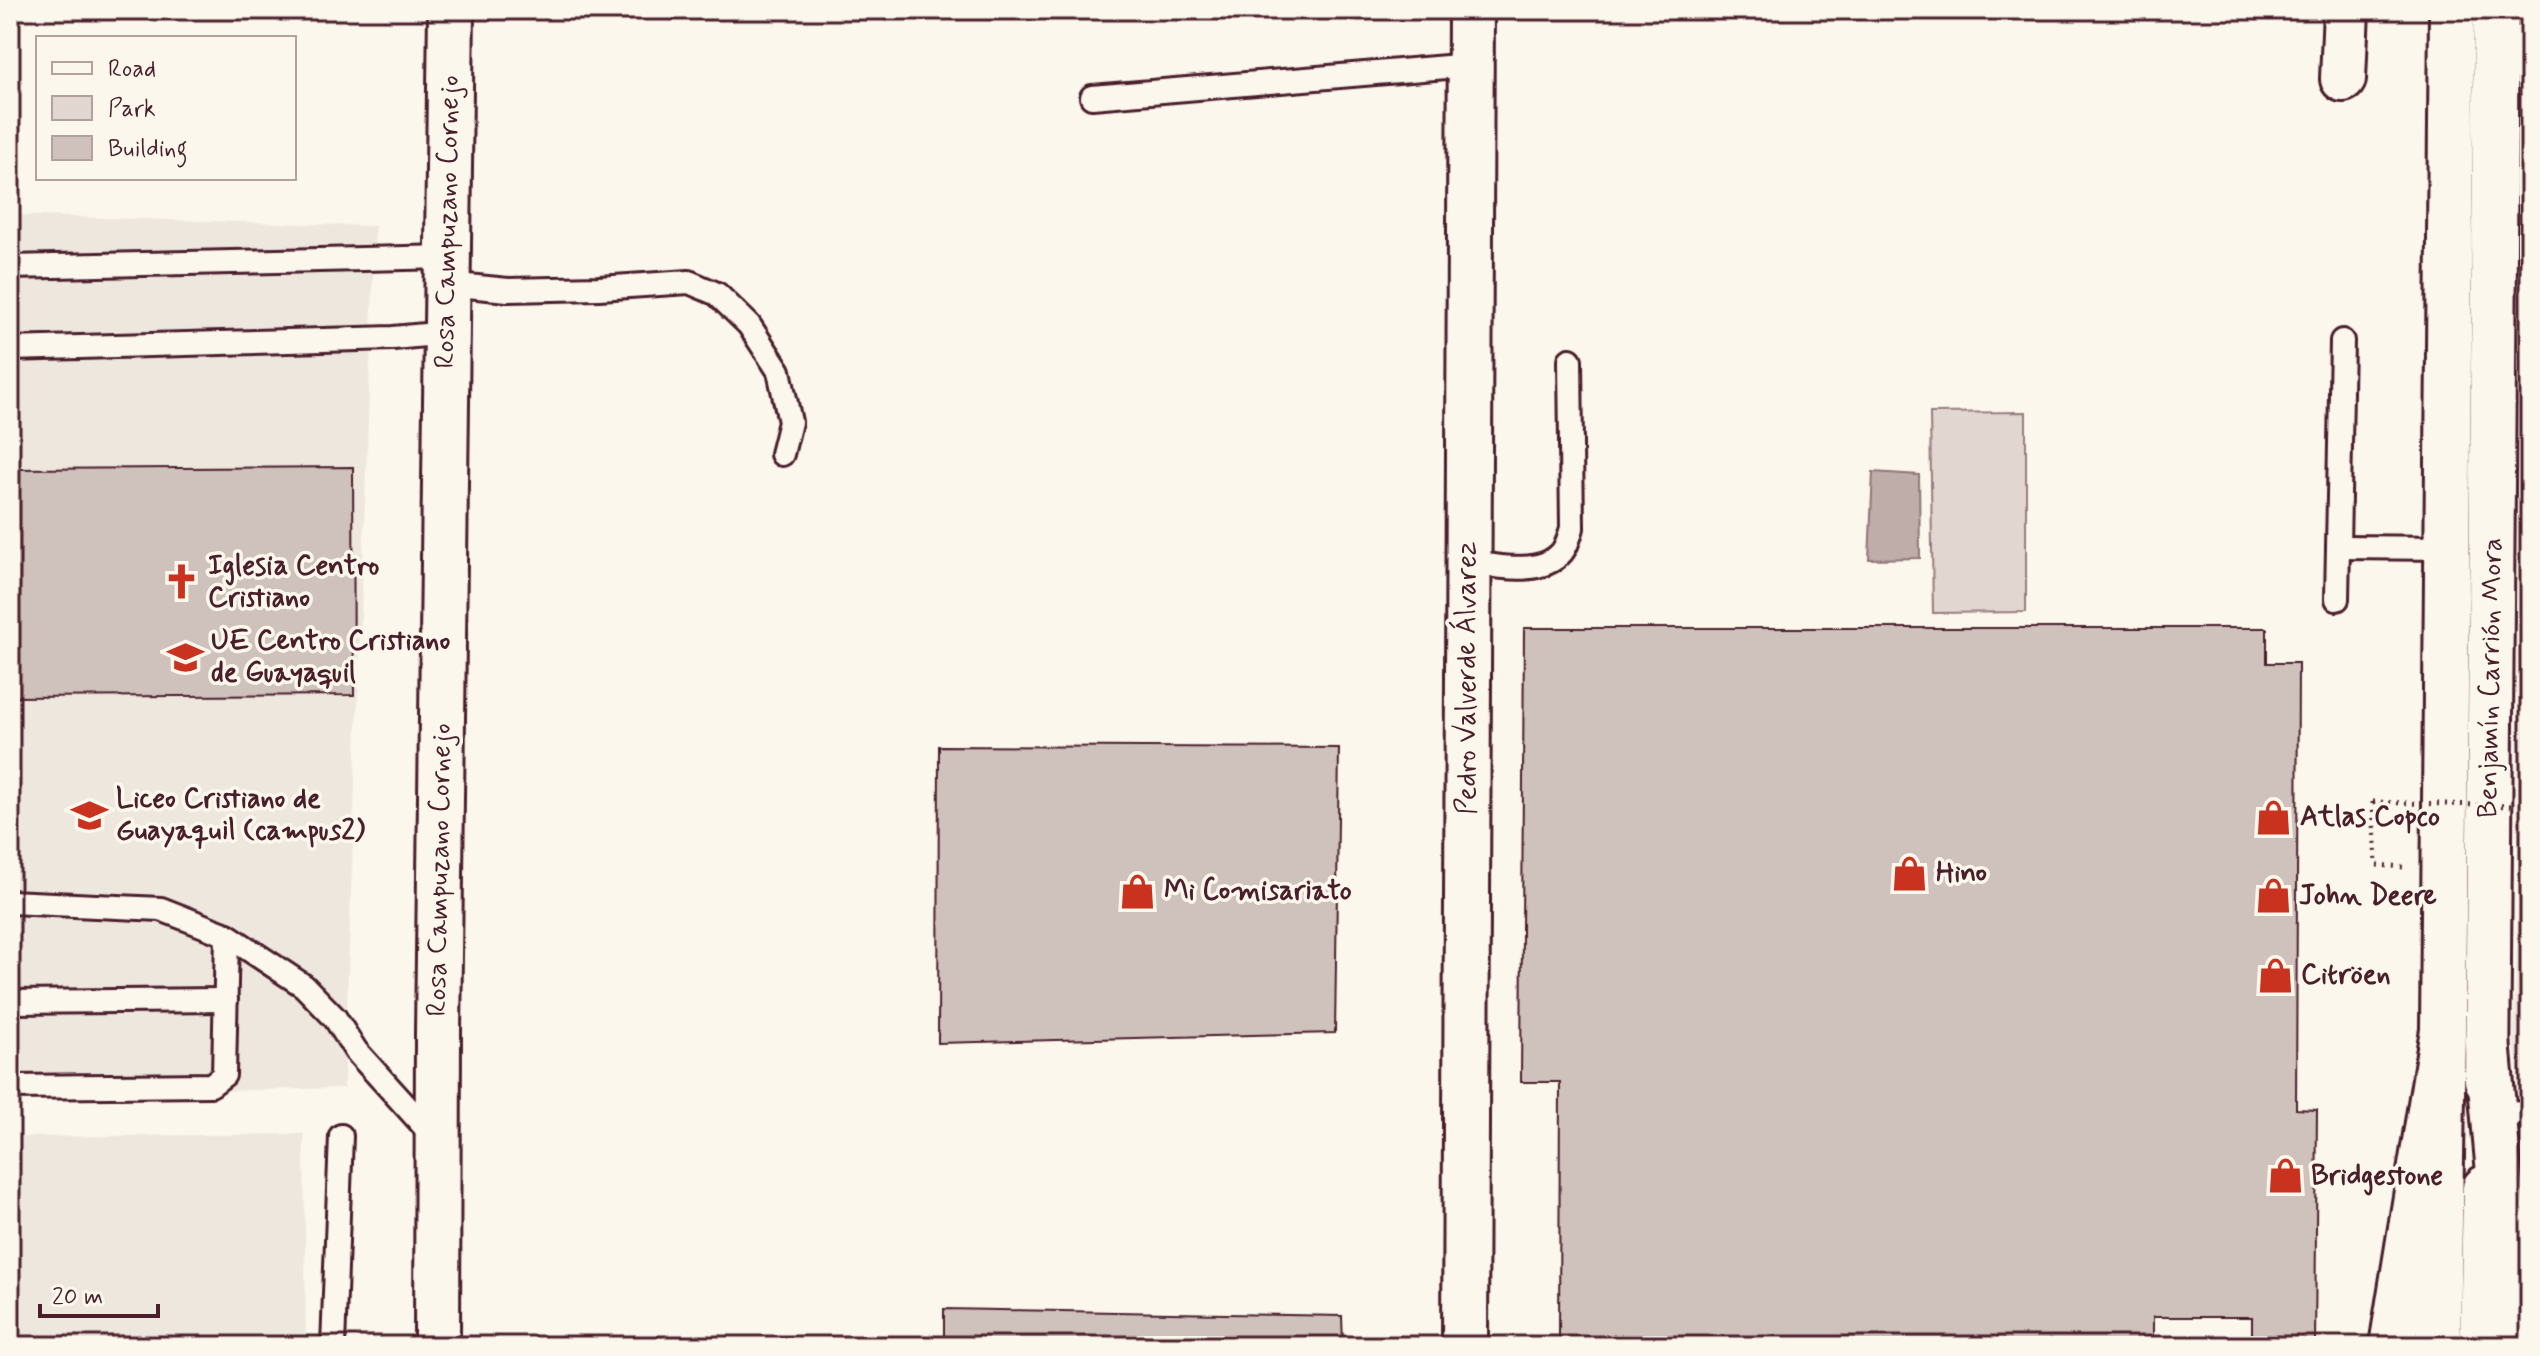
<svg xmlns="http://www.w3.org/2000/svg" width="2540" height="1356" font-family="Mynerve,sans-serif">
<rect width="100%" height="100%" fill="#fbf7ec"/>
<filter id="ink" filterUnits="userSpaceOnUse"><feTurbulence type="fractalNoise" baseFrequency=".0125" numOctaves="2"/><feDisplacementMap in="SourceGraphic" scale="16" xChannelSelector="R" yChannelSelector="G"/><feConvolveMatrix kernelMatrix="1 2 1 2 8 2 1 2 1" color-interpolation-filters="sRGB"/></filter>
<g filter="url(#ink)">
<g fill="#eee7de">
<path d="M2515,10H2530V1170L2514,1040L2523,733Z"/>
<path d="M10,215L375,226L344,1088L10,1096Z"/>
<path d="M304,1134L306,1346H10V1137Z"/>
</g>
<path fill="#e2d7d0" stroke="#967b7e" stroke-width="2" d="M2026,412V612L1933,613L1930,413Z"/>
<path fill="#bfadaa" stroke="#907477" stroke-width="2" d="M1873,472L1919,475L1920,558L1869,559Z"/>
<g fill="#cfc2bc" stroke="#4a1f2b" stroke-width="2">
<path d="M353,467L354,695L10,697V469Z"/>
<path d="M1524,628H2267V663H2298L2296,1109L2317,1110L2315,1346H2252V1317H2153V1346H1559L1560,1082H1521Z"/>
<path d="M939,746L1339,748L1335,1033L938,1043Z"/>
<path d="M944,1309L1342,1316L1343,1346H944Z"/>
</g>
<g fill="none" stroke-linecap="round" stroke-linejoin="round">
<defs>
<g id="lane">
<path d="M1092,97L1470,65"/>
<path d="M10,267L448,257"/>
<path d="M447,284L508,290L599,288L689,282L717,294L749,325L779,371L790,422L782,454"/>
<path d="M10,349L393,338L447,333"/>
<path d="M2339,547L2448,548"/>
<path d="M1468,562C1495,566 1541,577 1562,552C1567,546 1570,535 1572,528L1570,360"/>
<path d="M2337,599L2342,341"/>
<path d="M10,902L161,909L227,935L304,986L335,1018L356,1051L434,1137"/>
<path d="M10,1002L226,1000"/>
<path d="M10,1087L211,1085L224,1075L227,935"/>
<path d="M2492,1114L2530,1113"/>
<path d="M333,1346L341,1136"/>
</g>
<g id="street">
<path d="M2343,79L2346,10"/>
<path d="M1465,1346L1471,10"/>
</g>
<g id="secondary">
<path d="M2487,1080L2496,10"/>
<path d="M437,1346L438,1033L451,10"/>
<path d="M2438,1346L2443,1030L2452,10"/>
<path d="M2482,1346L2485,1188"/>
</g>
<g id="primary">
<path d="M2487,1041L2513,1327L2518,1346"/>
<path d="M2392,1346L2443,1030"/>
</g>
</defs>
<use href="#lane" stroke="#4a1f2b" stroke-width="28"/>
<use href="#street" stroke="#4a1f2b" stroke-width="50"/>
<use href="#secondary" stroke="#4a1f2b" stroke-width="50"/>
<use href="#primary" stroke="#4a1f2b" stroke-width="50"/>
<path stroke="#4a1f2b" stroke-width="5" stroke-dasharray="2 6" stroke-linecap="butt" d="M2373,802L2376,865L2404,867"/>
<use href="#lane" stroke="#fbf7ec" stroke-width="22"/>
<use href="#street" stroke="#fbf7ec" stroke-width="44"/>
<use href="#secondary" stroke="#fbf7ec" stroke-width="44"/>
<use href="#primary" stroke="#fbf7ec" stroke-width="44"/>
<path stroke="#4a1f2b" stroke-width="5" stroke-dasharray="2 6" stroke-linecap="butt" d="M2373,802L2514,806"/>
</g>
</g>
<defs>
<symbol id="church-bare" viewBox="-9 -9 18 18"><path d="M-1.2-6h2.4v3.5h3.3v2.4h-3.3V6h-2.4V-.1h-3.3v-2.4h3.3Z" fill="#c8321e" stroke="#fbf7ec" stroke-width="2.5" paint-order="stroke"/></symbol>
<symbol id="school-bare" viewBox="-9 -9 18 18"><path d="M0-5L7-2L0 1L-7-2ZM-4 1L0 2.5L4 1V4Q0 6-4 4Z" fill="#c8321e" stroke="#fbf7ec" stroke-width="2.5" paint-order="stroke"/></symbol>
<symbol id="shop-bare" viewBox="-9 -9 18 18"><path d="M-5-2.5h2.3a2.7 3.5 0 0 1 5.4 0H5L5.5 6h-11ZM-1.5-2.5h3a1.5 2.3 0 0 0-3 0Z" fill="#c8321e" stroke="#fbf7ec" stroke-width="2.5" paint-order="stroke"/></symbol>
</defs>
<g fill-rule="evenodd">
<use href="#church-bare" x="156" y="556" width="51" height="51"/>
<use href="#school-bare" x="160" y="632" width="51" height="51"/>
<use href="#school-bare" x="64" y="790" width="51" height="51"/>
<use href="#shop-bare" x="2248" y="792" width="51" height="51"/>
<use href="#shop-bare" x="1884" y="848" width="51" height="51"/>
<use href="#shop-bare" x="1112" y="866" width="51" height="51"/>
<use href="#shop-bare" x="2248" y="870" width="51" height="51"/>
<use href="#shop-bare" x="2250" y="950" width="51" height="51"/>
<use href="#shop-bare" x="2260" y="1150" width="51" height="51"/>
</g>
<g text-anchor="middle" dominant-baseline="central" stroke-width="7" stroke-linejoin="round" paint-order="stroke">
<g font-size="28" fill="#4a1f2b" stroke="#fbf7ec">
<text transform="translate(448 222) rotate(-89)">Rosa Campuzano Cornejo</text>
<text transform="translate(1467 678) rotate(-90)">Pedro Valverde Álvarez</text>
<text transform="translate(2491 678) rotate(-89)">Benjamín Carrión Mora</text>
<text transform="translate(440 870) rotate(-89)">Rosa Campuzano Cornejo</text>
</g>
<g font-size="28" font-weight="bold" fill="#4a1f2b" stroke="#fbf7ec" text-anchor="start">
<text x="208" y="566">Iglesia Centro<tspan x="208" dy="32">Cristiano</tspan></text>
<text x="211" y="641">UE Centro Cristiano<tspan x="211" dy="32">de Guayaquil</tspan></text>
<text x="116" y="799">Liceo Cristiano de<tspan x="116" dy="32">Guayaquil (campus2)</tspan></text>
<text x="2300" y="817">Atlas Copco</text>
<text x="1936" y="873">Hino</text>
<text x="1164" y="891">Mi Comisariato</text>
<text x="2299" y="896">John Deere</text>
<text x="2301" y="975">Citröen</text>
<text x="2311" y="1176">Bridgestone</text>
</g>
</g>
<rect width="2540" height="1356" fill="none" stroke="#fbf7ec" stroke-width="40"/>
<rect x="20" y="20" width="2500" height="1316" fill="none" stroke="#4a1f2b" stroke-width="3" filter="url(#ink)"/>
<rect x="36" y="36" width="260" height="144" fill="#fbf7ec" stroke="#b4a19f" stroke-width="2"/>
<rect x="52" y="62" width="40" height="12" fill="#fbf7ec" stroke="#b4a19f" stroke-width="2"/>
<text x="108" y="76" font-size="24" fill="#4a1f2b">Road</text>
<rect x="52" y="96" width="40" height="24" fill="#e2d7d0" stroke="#b4a19f" stroke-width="2"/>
<text x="108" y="116" font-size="24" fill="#4a1f2b">Park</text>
<rect x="52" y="136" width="40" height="24" fill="#cfc2bc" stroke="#b4a19f" stroke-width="2"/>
<text x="108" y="156" font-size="24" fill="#4a1f2b">Building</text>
<path d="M40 1304v12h118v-12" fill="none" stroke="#4a1f2b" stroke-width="4"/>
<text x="52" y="1304" font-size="24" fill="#4a1f2b" stroke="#fbf7ec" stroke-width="6" paint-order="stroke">20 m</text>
</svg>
